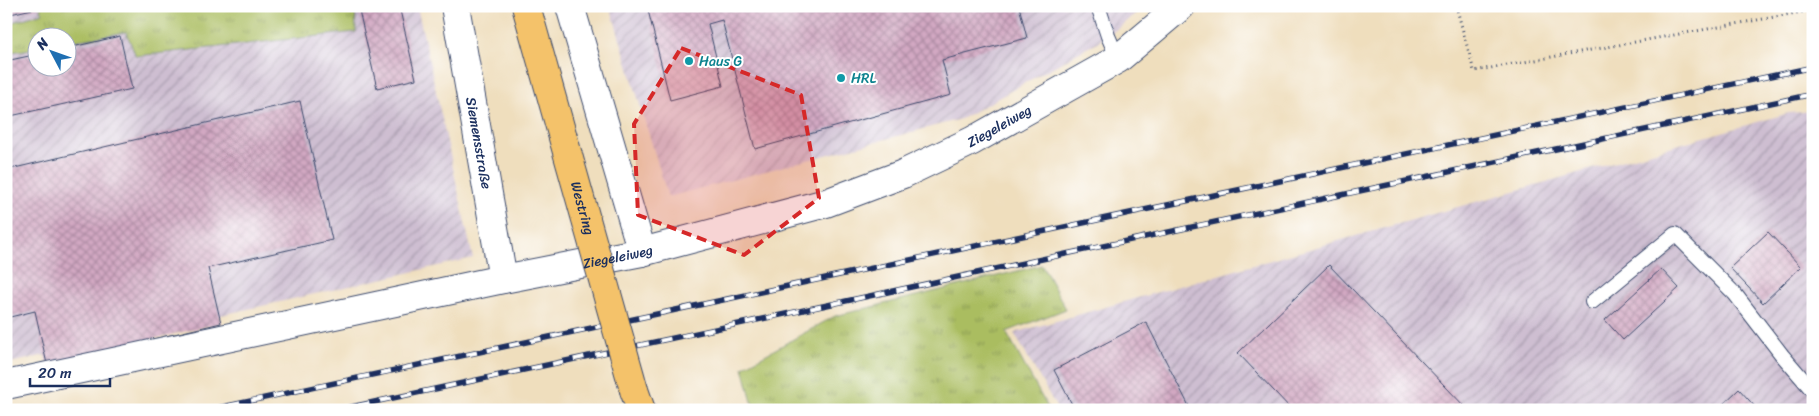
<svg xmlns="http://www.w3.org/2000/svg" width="1819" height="416" font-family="Sriracha,sans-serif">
<defs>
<pattern id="industrial-furrows" width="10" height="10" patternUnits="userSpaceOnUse" patternTransform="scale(1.25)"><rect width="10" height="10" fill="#cebed1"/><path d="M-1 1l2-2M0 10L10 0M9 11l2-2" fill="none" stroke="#a69bad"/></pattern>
<pattern id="grass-tufts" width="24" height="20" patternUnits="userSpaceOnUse" patternTransform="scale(1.25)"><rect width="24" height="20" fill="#aabd61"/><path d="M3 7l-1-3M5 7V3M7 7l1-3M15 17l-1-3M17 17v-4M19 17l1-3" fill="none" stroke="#8a9a53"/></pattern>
<pattern id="building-cross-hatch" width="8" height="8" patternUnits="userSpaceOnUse" patternTransform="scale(1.25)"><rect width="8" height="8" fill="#d2a8c2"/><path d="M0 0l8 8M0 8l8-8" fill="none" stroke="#aa89a1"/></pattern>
</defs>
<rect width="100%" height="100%" fill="#fff"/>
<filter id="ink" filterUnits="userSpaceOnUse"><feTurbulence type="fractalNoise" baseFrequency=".02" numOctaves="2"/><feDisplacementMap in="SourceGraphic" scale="10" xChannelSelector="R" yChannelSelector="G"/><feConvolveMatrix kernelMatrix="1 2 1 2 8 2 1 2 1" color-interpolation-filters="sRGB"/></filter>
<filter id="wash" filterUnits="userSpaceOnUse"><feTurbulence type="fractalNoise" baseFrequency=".0096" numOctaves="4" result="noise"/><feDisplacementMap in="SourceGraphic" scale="20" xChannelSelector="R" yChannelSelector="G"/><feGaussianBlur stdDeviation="1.12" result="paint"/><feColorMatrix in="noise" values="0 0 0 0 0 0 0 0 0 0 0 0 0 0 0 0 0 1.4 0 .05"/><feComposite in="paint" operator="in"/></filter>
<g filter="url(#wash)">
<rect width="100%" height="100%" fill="#efdebd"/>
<g fill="url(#industrial-furrows)" fill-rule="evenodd">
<path d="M6,6H417L473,258L6,364ZM38,38H68V68H38Z"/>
<path d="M610,6H1145L1108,36L961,119L668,197Z"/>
<path d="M1813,111V410H1058L1014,333L1789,113Z"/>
</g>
<g fill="url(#grass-tufts)" stroke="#627660">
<path d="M39,6H355L356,32L136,56L126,32L68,42V38H38L37,48L6,53V24L43,13Z"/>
<path d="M1042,265L1066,309L1006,332L1049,410H754L743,367L835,316Z"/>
</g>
<g id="blocks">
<g fill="url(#building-cross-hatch)">
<path d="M6,6H41V7L6,15Z"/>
<path d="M358,6H399L416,79L377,88Z"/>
<path d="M647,6H1019L1027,38L942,60L951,95L755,149L722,20L708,24L723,86L670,100Z"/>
<path d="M120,36L132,89L6,117V61L38,54V68H68V48Z"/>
<path d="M300,101L332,240L208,268L221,323L47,364L35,311L6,318V170Z"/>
<path d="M1768,232L1801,267L1763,303L1730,268Z"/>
<path d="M1329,265L1468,410H1292L1238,353Z"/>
<path d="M1661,269L1679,288L1623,340L1605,320Z"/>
<path d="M1146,322L1191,410H1075L1054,370Z"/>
<path d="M1739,389L1758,410H1717Z"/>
</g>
</g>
</g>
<g filter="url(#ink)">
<use href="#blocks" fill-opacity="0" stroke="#3b496c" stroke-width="1"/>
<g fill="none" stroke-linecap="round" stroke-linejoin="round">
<defs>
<g id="lane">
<path d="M1098,6L1108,36L1118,59"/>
<path d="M1592,302L1675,234L1735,294L1782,355L1813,391"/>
</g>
<g id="street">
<path id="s1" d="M455,6L503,279"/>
<path d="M570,6L642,252"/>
<path id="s2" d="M6,385L503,279L642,252L826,203L903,174L972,141L1118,59L1181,6"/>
</g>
<path id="primary" d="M634,390L641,410"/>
</defs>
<use href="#lane" stroke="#3b496c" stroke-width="16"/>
<use href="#street" stroke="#3b496c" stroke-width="30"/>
<use href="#primary" stroke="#3b496c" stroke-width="30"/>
<path stroke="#3b496c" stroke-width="3" stroke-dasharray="1 4" stroke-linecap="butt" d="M1456,6L1474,71L1813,10"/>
<use href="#lane" stroke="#fff" stroke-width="14"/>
<use href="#street" stroke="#fff" stroke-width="28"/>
<use href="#primary" stroke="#f4c26a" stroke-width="28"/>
<defs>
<g id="rail">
<path d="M208,410L1813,67"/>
<path d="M337,410L1813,94"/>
</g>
</defs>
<use href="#rail" stroke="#1b2f5e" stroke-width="5.5"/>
<use href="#rail" stroke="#fff" stroke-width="4" stroke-dasharray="11" stroke-linecap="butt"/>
<defs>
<g id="primary-bridge">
<path id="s3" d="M526,6L634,390"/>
</g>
</defs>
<use href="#primary-bridge" stroke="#3b496c" stroke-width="30" stroke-linecap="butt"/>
<use href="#primary-bridge" stroke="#f4c26a" stroke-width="28"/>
</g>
</g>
<path fill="#d62828" fill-opacity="0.2" stroke="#d62828" stroke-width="4" stroke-dasharray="10 6" stroke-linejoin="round" d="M681,48L801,95L819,198L744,255L638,215L634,124Z"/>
<g fill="#0f9aa8" stroke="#fff" stroke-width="2">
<circle cx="689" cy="61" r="5"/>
<circle cx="841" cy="78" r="5"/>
</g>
<g text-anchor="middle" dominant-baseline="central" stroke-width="4" stroke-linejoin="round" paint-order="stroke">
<g font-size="14" fill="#0d838f" stroke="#fff" text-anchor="start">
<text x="699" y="61">Haus G</text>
<text x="851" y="78">HRL</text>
</g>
<g font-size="14" fill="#1b2f5e" stroke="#fff">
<text stroke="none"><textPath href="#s2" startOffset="1030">Ziegeleiweg</textPath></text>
<text stroke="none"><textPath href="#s1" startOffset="139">Siemensstraße</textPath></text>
<text stroke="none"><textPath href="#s3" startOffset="210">Westring</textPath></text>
<text stroke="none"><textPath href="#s2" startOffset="625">Ziegeleiweg</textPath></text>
</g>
</g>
<rect width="1819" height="416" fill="none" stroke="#fff" stroke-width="25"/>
<g transform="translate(52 52) rotate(311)"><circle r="24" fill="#ffffff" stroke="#a4acbf"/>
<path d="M0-4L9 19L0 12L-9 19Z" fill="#1f6fb2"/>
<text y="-8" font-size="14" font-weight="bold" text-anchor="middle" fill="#1b2f5e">N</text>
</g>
<path d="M30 378v8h80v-8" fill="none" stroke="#1b2f5e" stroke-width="2.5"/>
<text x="38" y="378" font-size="15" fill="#1b2f5e" stroke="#ffffff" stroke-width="4" paint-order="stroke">20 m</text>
</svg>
